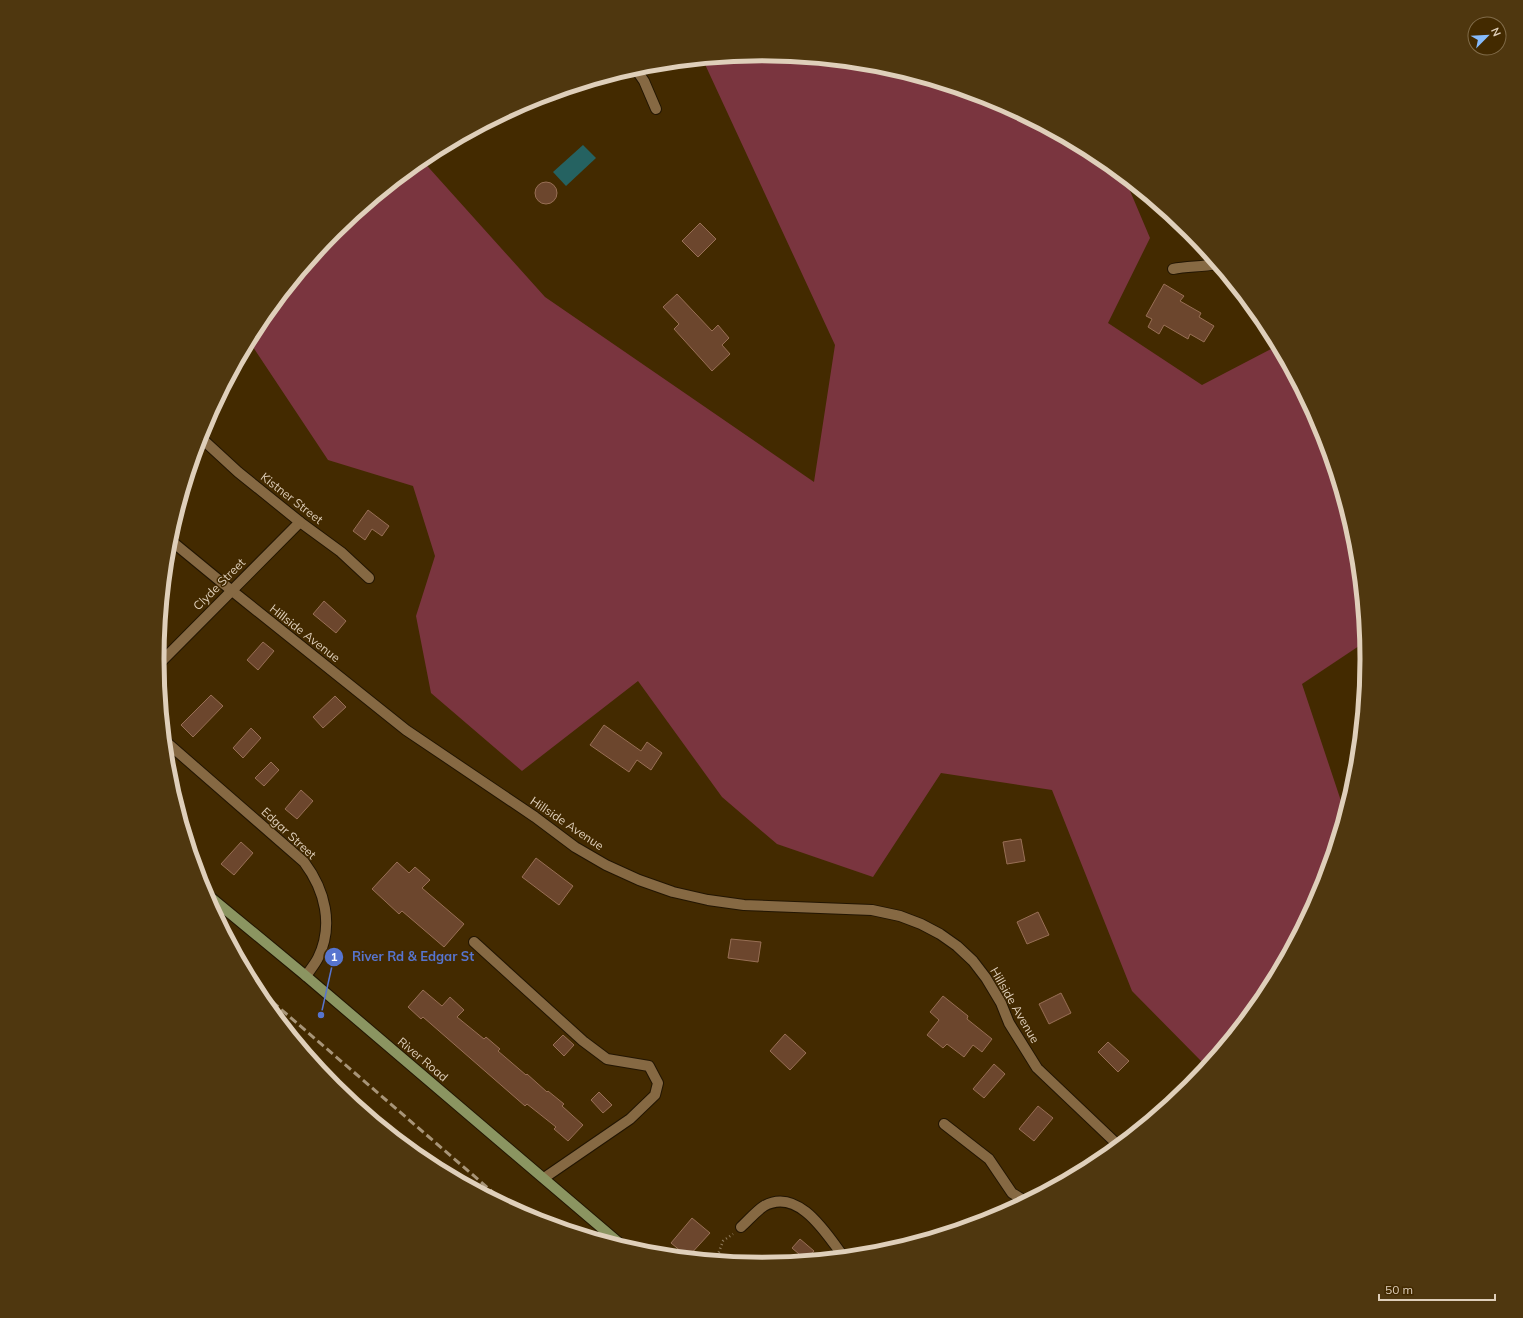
<svg xmlns="http://www.w3.org/2000/svg" width="1523" height="1318" font-family="Mulish,sans-serif">
<rect width="100%" height="100%" fill="#432a00"/>
<path fill="#7a353f" d="M762,54L880,66L993,100L1098,156L1125,179L1150,238L1108,323L1202,385L1277,346L1321,428L1355,541L1365,642L1302,684L1343,807L1345,809L1320,891L1264,995L1206,1066L1132,991L1052,790L941,773L873,877L777,844L722,797L638,681L522,771L431,693L416,616L435,556L413,486L328,460L249,341L259,323L334,231L421,159L545,297L814,482L835,345L703,60Z"/>
<path fill="#256261" d="M583,145L596,158L566,186L553,172Z"/>
<g fill="#6c462d" stroke="#986f55">
<circle cx="546" cy="193" r="11"/>
<path d="M700,223L716,239L698,257L682,241Z"/>
<path d="M1164,284L1184,296L1180,301L1201,313L1199,317L1214,326L1204,342L1190,334L1188,339L1164,325L1159,334L1148,327L1152,319L1146,316Z"/>
<path d="M677,294L712,331L718,325L729,338L722,345L730,354L712,371L674,329L679,324L663,307Z"/>
<path d="M368,510L389,526L382,536L372,529L365,540L353,531Z"/>
<path d="M324,601L346,621L336,633L313,614Z"/>
<path d="M263,642L274,651L258,670L247,660Z"/>
<path d="M211,695L223,706L193,737L181,725Z"/>
<path d="M335,696L346,707L323,728L313,717Z"/>
<path d="M604,725L641,751L647,742L662,753L651,770L637,760L629,772L590,745Z"/>
<path d="M251,728L261,738L243,758L233,748Z"/>
<path d="M271,762L279,770L264,786L255,778Z"/>
<path d="M301,790L313,801L297,819L285,809Z"/>
<path d="M1021,839L1025,861L1007,864L1003,842Z"/>
<path d="M241,842L253,853L234,875L221,864Z"/>
<path d="M536,858L573,886L559,905L522,877Z"/>
<path d="M397,862L409,873L415,867L430,880L422,888L464,924L444,947L402,911L399,914L372,889Z"/>
<path d="M1038,912L1049,935L1027,944L1017,922Z"/>
<path d="M731,939L761,942L758,962L728,958Z"/>
<path d="M423,990L442,1006L450,997L464,1010L457,1017L484,1039L486,1037L500,1049L498,1051L526,1075L527,1074L547,1092L548,1091L564,1104L562,1106L583,1125L568,1141L554,1129L556,1127L527,1104L525,1106L423,1017L421,1019L408,1007Z"/>
<path d="M1061,993L1071,1013L1049,1024L1039,1004Z"/>
<path d="M943,996L968,1016L967,1019L992,1039L982,1052L973,1045L964,1057L947,1044L943,1048L927,1035L939,1020L930,1012Z"/>
<path d="M785,1034L806,1053L790,1070L770,1051Z"/>
<path d="M563,1035L574,1045L564,1056L553,1045Z"/>
<path d="M1108,1042L1129,1061L1118,1072L1098,1052Z"/>
<path d="M994,1064L1005,1074L984,1098L973,1089Z"/>
<path d="M599,1092L612,1105L603,1113L591,1100Z"/>
<path d="M1038,1106L1053,1118L1034,1141L1019,1129Z"/>
<path d="M692,1218L710,1233L688,1257L671,1243Z"/>
<path d="M800,1239L814,1251L806,1260L792,1248Z"/>
</g>
<g fill="none" stroke-linecap="round" stroke-linejoin="round">
<defs>
<g id="minor">
<path d="M635,68L644,81L656,109"/>
<path d="M1173,269C1187,266 1202,267 1216,264"/>
<path d="M200,437L238,472L300,522L341,552L369,578"/>
<path d="M169,539L231,590L406,730L535,817L575,847L606,865L639,880L673,892L708,900L744,905L872,910L900,916L921,924L940,934L957,946L973,961L986,978L1001,1003L1009,1023L1037,1068L1118,1145"/>
<path d="M157,666L300,522"/>
<path d="M164,740L304,862C325,890 334,925 318,958C315,964 310,970 306,976"/>
<path d="M474,942L583,1041L607,1059L649,1066L658,1083L655,1095L630,1119L544,1178"/>
<path d="M944,1124L989,1159L1012,1193L1025,1201"/>
<path d="M741,1227C748,1221 756,1211 764,1206C798,1187 826,1233 843,1256"/>
</g>
<path id="major" d="M203,891L306,976L624,1247"/>
</defs>
<use href="#minor" stroke="#221502" stroke-width="12"/>
<use href="#major" stroke="#221502" stroke-width="12"/>
<path stroke="#917c5d" stroke-width="2.5" stroke-dasharray="1 3" stroke-linecap="butt" d="M716,1260L723,1241L733,1234"/>
<use href="#minor" stroke="#866943" stroke-width="10"/>
<use href="#major" stroke="#8b9561" stroke-width="10"/>
<path stroke="#a89578" stroke-width="3" stroke-dasharray="8 4" stroke-linecap="butt" d="M254,986L510,1207"/>
</g>
<g text-anchor="middle" dominant-baseline="central" stroke-width="3" stroke-linejoin="round" paint-order="stroke">
<g font-size="12" fill="#dfcfba" stroke="#432a00">
<text transform="translate(292 498) rotate(38)">Kistner Street</text>
<text transform="translate(219 584) rotate(-45)">Clyde Street</text>
<text transform="translate(305 633) rotate(38)">Hillside Avenue</text>
<text transform="translate(567 823) rotate(34)">Hillside Avenue</text>
<text transform="translate(289 833) rotate(43)">Edgar Street</text>
<text transform="translate(1015 1005) rotate(60)">Hillside Avenue</text>
<text transform="translate(423 1059) rotate(40)">River Road</text>
</g>
</g>
<path d="M0 0H1523V1318H0ZM164 659a598 598 0 1 1 1196 0a598 598 0 1 1-1196 0Z" fill="#4f370f" fill-rule="evenodd"/>
<path fill="none" stroke="#dfcfba" stroke-width="5" d="M164 659a598 598 0 1 1 1196 0a598 598 0 1 1-1196 0Z"/>
<path fill="none" stroke="#5775cf" stroke-width="1.5" d="M321 1015L334 957"/>
<g fill="#5775cf" stroke="#432a00" stroke-width="1.5">
<circle cx="321" cy="1015" r="4"/>
<circle cx="334" cy="957" r="10"/>
</g>
<g font-size="12" text-anchor="middle" font-weight="bold" fill="#fff">
<text x="334" y="961">1</text>
</g>
<g font-size="13" text-anchor="middle" font-weight="bold" fill="#5775cf" stroke="#432a00" stroke-width="3" stroke-linejoin="round" paint-order="stroke">
<text x="413" y="961">River Rd &amp; Edgar St</text>
</g>
<g transform="translate(1487 36) rotate(66)"><circle r="19" fill="#432a00" stroke="#816c4a"/>
<path d="M0-3L7 15L0 10L-7 15Z" fill="#86bbfb"/>
<text y="-6" font-size="11" font-weight="bold" text-anchor="middle" fill="#dfcfba">N</text>
</g>
<path d="M1379 1294v6h116v-6" fill="none" stroke="#dfcfba" stroke-width="2"/>
<text x="1385" y="1294" font-size="12" fill="#dfcfba" stroke="#432a00" stroke-width="3" paint-order="stroke">50 m</text>
</svg>
